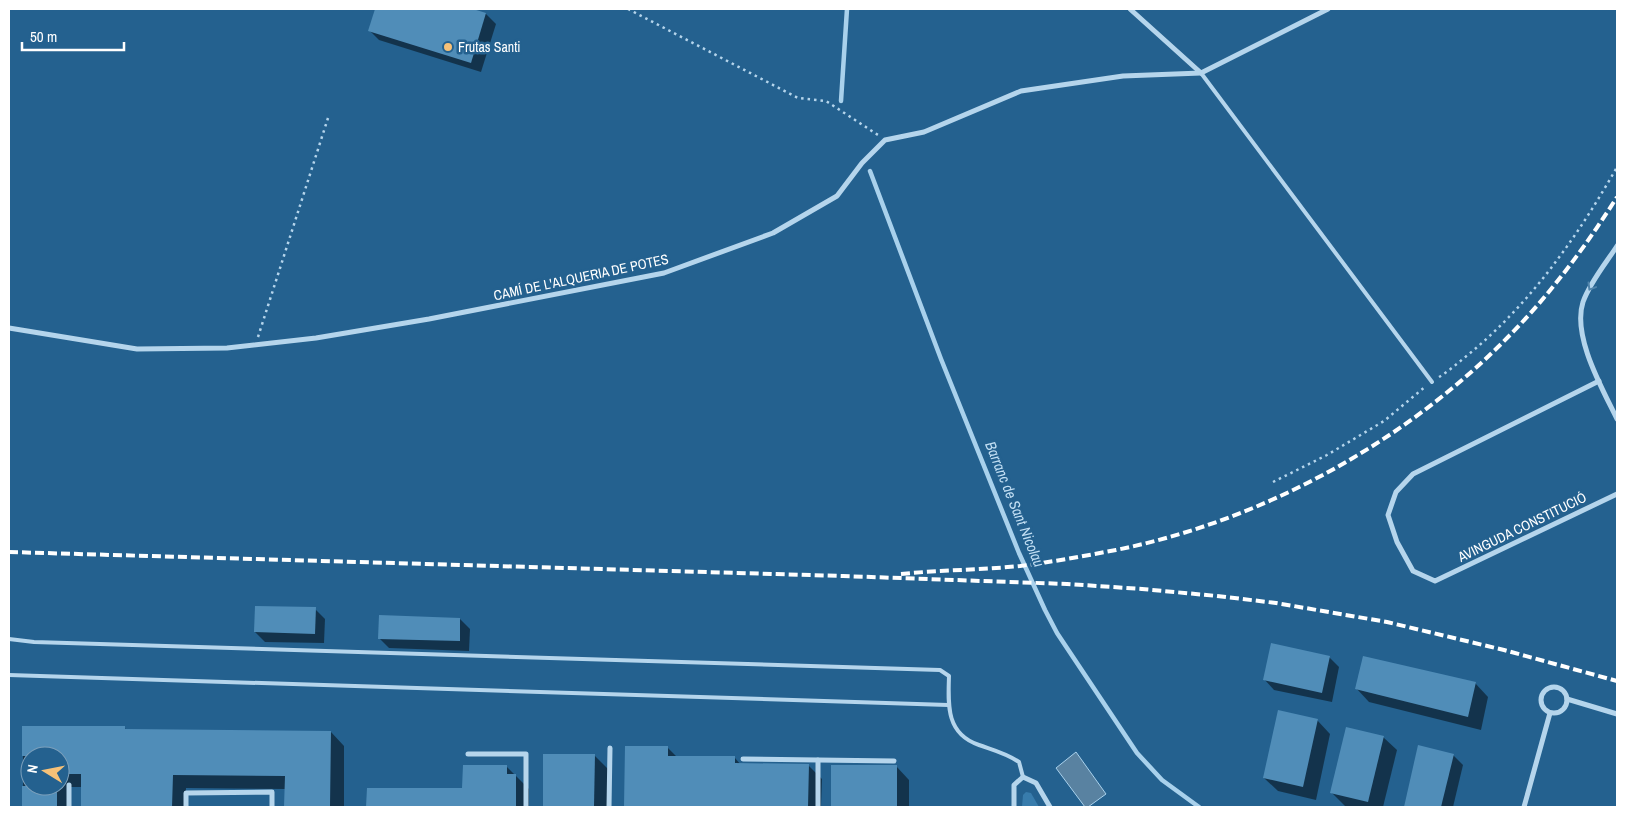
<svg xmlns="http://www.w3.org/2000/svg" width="1626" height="816" font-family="'Archivo Narrow',sans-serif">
<rect width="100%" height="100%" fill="#24618f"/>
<path fill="#387cac" d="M1026,792L1031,793L1039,807H1022L1023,795Z"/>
<path fill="#5982a1" stroke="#a9d1ec" d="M1076,752L1106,794L1088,807H1085L1056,768Z"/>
<g fill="#0007" fill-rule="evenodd">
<path d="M376,9H469L486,14L496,24L481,72L379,40L369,30Z"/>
<path d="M315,609L325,619L324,643L265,642L255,632Z"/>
<path d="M460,619L470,629L469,651L389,648L379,638Z"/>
<path d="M1329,657L1339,667L1332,702L1274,690L1264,679Z"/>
<path d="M1475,683L1488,697L1481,730L1369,702L1356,688Z"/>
<path d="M1317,720L1330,734L1316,800L1278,791L1264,778Z"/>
<path d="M23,727H124L127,731L331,732L344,746V807H286V789L186,788L185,807H82V787H70V807H23ZM30,756H60V786H30Z"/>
<path d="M1383,737L1397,750L1383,807L1345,806L1332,793Z"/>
<path d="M626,747L668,748L677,757L735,758L741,765H808L822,779L821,807H625Z"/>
<path d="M1419,747L1453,755L1463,765L1453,807H1405Z"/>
<path d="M544,755H594L608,769L607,807H544Z"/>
<path d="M832,766H896L909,780V807H832Z"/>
<path d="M507,767L529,789V807H368V789H464Z"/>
<path d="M200,806L255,807H200Z"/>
<path d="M963,806H986L987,807H963Z"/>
</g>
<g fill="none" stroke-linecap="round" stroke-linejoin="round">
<g stroke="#a9d1ec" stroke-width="4.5">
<path d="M841,101L847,9"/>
<path d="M870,171L941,359L1019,553L1045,610L1057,633L1137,753L1162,780L1199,807"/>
</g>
</g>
<g fill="#508db8">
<path d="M375,9H473L486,13L471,63L368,31Z"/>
<path d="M255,606L316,607L315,634L254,632Z"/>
<path d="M379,615L460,618V641L378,639Z"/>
<path d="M1271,643L1330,656L1322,693L1263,680Z"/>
<path d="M1363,656L1476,682L1468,717L1355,689Z"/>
<path d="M1278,710L1318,719L1303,787L1263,778Z"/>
<path d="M22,726H125V729L331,731L330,807H284L285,776L173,775L172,807H81V774H60V756H22Z"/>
<path d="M1346,727L1384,736L1368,802L1330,793Z"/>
<path d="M1418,745L1454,754L1441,807H1404Z"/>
<path d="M625,746H668V756H735V763L809,764L808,807H624Z"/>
<path d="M543,754H595L594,807H543Z"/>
<path d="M463,765H507V774H516V807H366L367,788H462Z"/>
<rect x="831" y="765" width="66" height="42"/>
<rect x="22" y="786" width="35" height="21"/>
</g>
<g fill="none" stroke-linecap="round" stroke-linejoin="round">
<g stroke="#b5d5ec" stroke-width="2.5" stroke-dasharray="2.5 4" stroke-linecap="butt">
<path d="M628,9L798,98L826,101L878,135"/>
<path d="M258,337L328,118"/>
<path d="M1439,377C1449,371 1459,362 1469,354C1531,303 1578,236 1617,167"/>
<path d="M1273,482L1327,455L1384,421L1426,386"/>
</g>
<g stroke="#b5d5ec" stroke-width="4">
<path d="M1201,73L1432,382"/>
<path d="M9,639L34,642L940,670L949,676C948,705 946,734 979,745C993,750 1006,753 1019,762L1023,777"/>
<path d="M9,675L948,705"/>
</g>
<g stroke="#b5d5ec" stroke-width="5">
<path d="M1130,9L1201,73"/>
<path d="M1617,246C1606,263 1590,282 1583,302C1572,336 1602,388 1617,419"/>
<path d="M9,328L137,349L227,348L316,338L429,319L664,273L773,233L837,196L862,163L885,140L924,132L1021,91L1123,76L1201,73L1328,9"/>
<path d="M1599,381L1413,474L1396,492L1388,515L1397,542L1413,571L1435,581L1617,494"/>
<circle cx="1554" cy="700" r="13"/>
<path d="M1567,699L1617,714"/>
<path d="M468,754H526V807"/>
<path d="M743,759L818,760V807"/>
<path d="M818,760L894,761"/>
<path d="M69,785V807"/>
<path d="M186,807V793L272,792V807"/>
<path d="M609,807L610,748"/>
<path d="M1014,807V785L1023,777L1036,783L1050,807"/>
<path d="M1524,807L1550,713"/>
</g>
<g stroke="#fff" stroke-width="4" stroke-dasharray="9 4" stroke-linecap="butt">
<path d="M9,552L843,576L1067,584L1142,589L1217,596L1276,603L1387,622L1504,650L1617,681"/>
<path d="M901,574C940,570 980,570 1020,566C1052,562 1084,556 1116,550C1264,520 1406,442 1511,334C1551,293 1586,246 1617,197"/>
</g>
</g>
<defs><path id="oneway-chevron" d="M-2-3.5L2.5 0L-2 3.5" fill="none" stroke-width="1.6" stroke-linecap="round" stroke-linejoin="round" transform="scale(1.25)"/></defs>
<use stroke="#5084ab" href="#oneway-chevron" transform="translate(1591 287) rotate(121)"/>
<circle fill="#f6c178" stroke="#24618f" stroke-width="2" cx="448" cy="47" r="5"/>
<g text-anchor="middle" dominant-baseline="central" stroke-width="5" stroke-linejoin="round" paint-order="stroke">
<g font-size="14" fill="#fff" stroke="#24618f" text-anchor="start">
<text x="458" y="47">Frutas Santi</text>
</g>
<g font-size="14" fill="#fff" stroke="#24618f">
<text transform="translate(581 277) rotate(-12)">CAMÍ DE L'ALQUERIA DE POTES</text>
<text transform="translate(1522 527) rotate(-26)">AVINGUDA CONSTITUCIÓ</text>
</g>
<g font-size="15" font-style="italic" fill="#c1def3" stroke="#24618f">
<text transform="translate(1015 504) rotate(68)">Barranc de Sant Nicolau</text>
</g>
</g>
<rect width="1626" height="816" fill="none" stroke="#ffffff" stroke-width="20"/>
<g transform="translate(45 771) rotate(280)"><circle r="24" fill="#24618f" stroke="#7ca0bc"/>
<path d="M0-4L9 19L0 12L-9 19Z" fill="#f6c178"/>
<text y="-8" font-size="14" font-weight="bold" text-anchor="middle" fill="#ffffff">N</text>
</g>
<path d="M22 42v8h102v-8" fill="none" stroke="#ffffff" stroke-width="2.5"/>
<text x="30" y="42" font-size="15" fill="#ffffff" stroke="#24618f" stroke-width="4" paint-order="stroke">50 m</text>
</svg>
